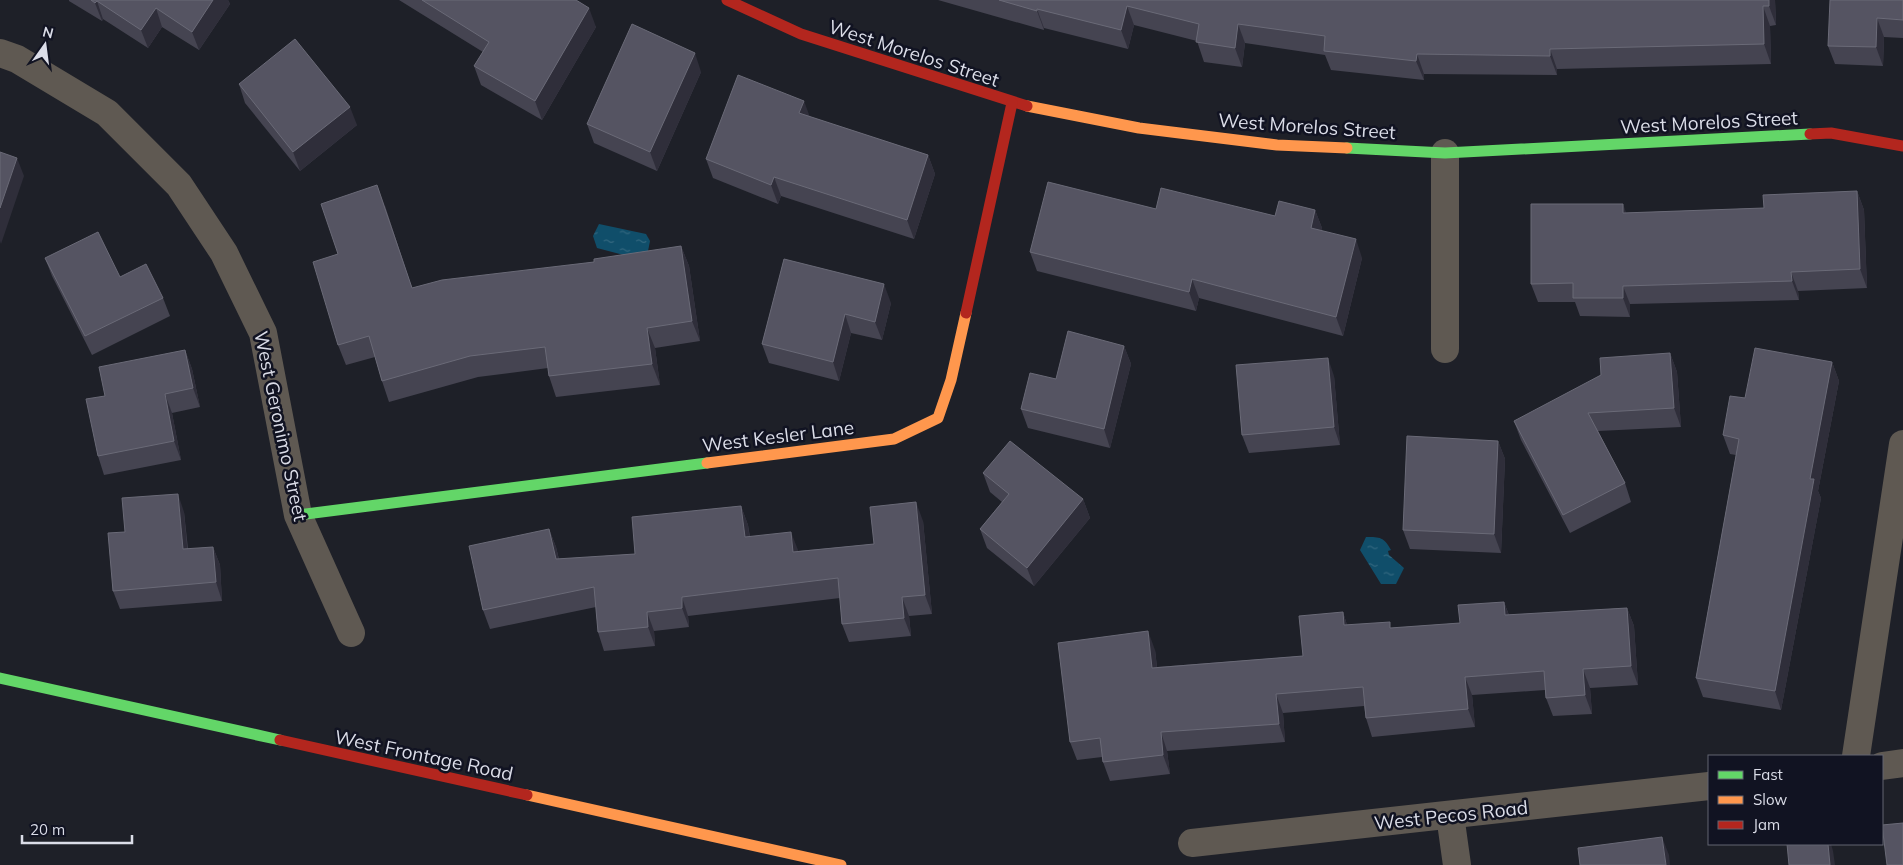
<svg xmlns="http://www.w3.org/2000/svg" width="1903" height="865" font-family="Mulish,sans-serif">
<defs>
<pattern id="water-ripples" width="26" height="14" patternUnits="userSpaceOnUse" patternTransform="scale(1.25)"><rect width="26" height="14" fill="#104e6a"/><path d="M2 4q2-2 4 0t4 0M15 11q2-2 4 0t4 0" fill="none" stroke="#32677f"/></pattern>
</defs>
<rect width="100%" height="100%" fill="#1e2028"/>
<g fill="url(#water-ripples)">
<path d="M599,224L646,234L650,241L648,251L639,259L597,248L593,236Z"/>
<path d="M1366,537C1380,537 1384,537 1391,550L1388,551L1389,555L1404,568L1396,584H1381L1360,550Z"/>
</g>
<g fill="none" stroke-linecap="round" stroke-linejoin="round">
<g stroke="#5f5952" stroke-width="28">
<path d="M0,53L17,59L107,113L179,185L224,253L263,333L298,515L351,633"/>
<path d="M1445,349V153"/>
<path d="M1856,756L1903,444"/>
<path d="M1882,766L1903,763"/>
<path d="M1450,815L1457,865"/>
<path d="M1192,843L1709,786"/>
</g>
<g stroke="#63d668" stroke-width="11">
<path d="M1347,148L1445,153L1810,134"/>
<path d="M298,515L707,463"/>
<path d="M0,678L280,740"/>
</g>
<g stroke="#ff974d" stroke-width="11">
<path d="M1027,106L1139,128L1277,145L1347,148"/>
<path d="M707,463L894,439L938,418L951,380L966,313"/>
<path d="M527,795L841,865"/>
</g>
<g stroke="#b3261e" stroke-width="11">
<path d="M727,0L801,34L1027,106"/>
<path d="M1810,134L1831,133L1903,146"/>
<path d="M966,313L1012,103"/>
<path d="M280,740L527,795"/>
</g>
</g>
<g fill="#454451">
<path d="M69,0H228L230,4L199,50L162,27L148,48L103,19L102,21L69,1Z"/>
<path d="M399,0H576L596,27L542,120L481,85L474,66L483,52Z"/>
<path d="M938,0H1775L1776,25L1770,26L1771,64L1557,69V75L1424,74V80L1331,70L1325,55L1245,43L1242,67L1204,62L1197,41L1134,25L1128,49L1044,28V30Z"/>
<path d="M1903,0V38L1884,37L1883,66L1835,64L1828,46Z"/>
<path d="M701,72L657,171L594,143L587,124Z"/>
<path d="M239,84L357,125L300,171L245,103Z"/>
<path d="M810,117L928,155L935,174L914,239L781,196L778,204L713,178L706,159Z"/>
<path d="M1857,191L1864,210L1867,288L1798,291L1799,300L1630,304V317L1580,316L1575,302H1538L1531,284L1626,213L1764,208Z"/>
<path d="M385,206L412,288L594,262L681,246L689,266L700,341L655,348L660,385L556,397L549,376L548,368L478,377L389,402L382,381L375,357L346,365L338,345V254Z"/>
<path d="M1156,209L1275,216L1315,210L1322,228L1321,231L1362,258L1343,336L1199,298L1196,311L1037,271L1030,252Z"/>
<path d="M45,258L163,298L170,316L92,355L52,276Z"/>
<path d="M784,259L891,303L882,340L851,333L839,381L769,363L762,344Z"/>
<path d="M1124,346L1131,364L1110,448L1028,428L1021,409L1056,379Z"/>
<path d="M185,350L192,369L200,407L172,413L181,460L104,475L98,456L105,396Z"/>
<path d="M1670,353L1677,372L1681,427L1598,431L1625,483L1631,502L1570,533L1521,440L1514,421Z"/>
<path d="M1832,362L1839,381L1818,491L1821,498L1781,710L1703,697L1696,678L1736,455L1730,454L1723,435L1745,398Z"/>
<path d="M1334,376L1340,445L1249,453L1242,435Z"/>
<path d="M1498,441L1505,459L1501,553L1410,549L1403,530Z"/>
<path d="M983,473L1083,499L1090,518L1034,586L987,548L980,529L1002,502L990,492Z"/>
<path d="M741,506L748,525L750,537L798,551L874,544L923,521L932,614L909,616L911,636L849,642L842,624L840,598L688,616L689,627L654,631L655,646L604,651L598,632L596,607L490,629L483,610L549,529L556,547L559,559L635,554Z"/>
<path d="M184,512L188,549L213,547L220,565L222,601L120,609L113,591L125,532Z"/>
<path d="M1504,602L1509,615L1627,608L1634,626L1638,685L1590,688L1592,714L1553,716L1546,698L1545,690L1472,695L1475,727L1372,737L1366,718L1364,706L1283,713L1285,742L1167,751L1170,774L1110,781L1103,762L1102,757L1077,760L1070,742L1155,650L1157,667L1303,656L1343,612L1347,625L1392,628L1460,623Z"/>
</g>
<g fill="#2f2e3a">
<path d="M213,0H228L230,4L199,50L192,32Z"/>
<path d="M1769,0H1775L1776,25L1769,6Z"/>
<path d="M97,1L103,19L102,21L95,3Z"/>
<path d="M1127,6L1134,25L1128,49L1121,30Z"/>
<path d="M1763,6L1770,26L1771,64L1764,44Z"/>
<path d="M156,8L162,27L148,48L141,30Z"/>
<path d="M589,8L596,27L542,120L535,101Z"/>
<path d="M1037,9L1044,28V30L1037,11Z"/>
<path d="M1877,18L1884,37L1883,66L1876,47Z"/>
<path d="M1238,24L1245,43L1242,67L1235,48Z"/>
<path d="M1550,49L1557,69V75L1550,56Z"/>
<path d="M695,53L701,72L657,171L650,152Z"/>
<path d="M1417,54L1424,74V80L1416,61Z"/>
<path d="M804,101L811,120L799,113Z"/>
<path d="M350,107L357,125L300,171L293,152Z"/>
<path d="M928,155L935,174L914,239L907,220Z"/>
<path d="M17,158L24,176L1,244L0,241V208Z"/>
<path d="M774,177L781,196L778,204L771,185Z"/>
<path d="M377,185L385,206L419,309L412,288Z"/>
<path d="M1857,191L1864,210L1867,288L1860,269Z"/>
<path d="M1623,204L1630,223L1623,213Z"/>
<path d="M1315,210L1322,228L1317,247L1311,228Z"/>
<path d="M1356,239L1362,258L1343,336L1336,317Z"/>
<path d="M681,246L689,266L700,341L692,321Z"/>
<path d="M1791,272L1798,291L1799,300L1792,281Z"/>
<path d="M1192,279L1199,298L1196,311L1189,292Z"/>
<path d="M884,284L891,303L882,340L875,322Z"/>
<path d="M1623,286L1630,304V317L1623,298Z"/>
<path d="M845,314L851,333L839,381L833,362Z"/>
<path d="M647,328L655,348L660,385L652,364Z"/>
<path d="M1124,346L1131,364L1110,448L1104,429Z"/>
<path d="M185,350L192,369L200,407L193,388Z"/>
<path d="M1670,353L1677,372L1681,427L1674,408Z"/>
<path d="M1328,358L1334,376L1340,445L1334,427Z"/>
<path d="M1832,362L1839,381L1818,491L1821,498L1781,710L1775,691L1810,479Z"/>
<path d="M165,394L172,413L181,460L174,441Z"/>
<path d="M1498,441L1505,459L1501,553L1494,534Z"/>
<path d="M178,494L184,512L189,568L183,549Z"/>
<path d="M1083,499L1090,518L1034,586L1027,568Z"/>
<path d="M916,502L923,521L932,614L925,595Z"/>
<path d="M741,506L748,525L752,556L745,537Z"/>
<path d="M549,529L556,547L563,578L556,559Z"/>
<path d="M791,532L798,550L800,570L793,552Z"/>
<path d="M213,547L220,565L222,601L216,582Z"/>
<path d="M682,597L688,616L689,627L682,608Z"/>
<path d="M902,597L909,616L911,636L904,618Z"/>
<path d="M1504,602L1511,621L1505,615Z"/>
<path d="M1627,608L1634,626L1638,685L1631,666Z"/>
<path d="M647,612L654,631L655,646L648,627Z"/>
<path d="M1343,612L1349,631L1344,625Z"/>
<path d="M1148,631L1155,650L1159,686L1152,668Z"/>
<path d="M1583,669L1590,688L1592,714L1585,695Z"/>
<path d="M1465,677L1472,695L1475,727L1468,709Z"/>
<path d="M1276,694L1283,713L1285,742L1279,724Z"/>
<path d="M1161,732L1167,751L1170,774L1163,755Z"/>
<path d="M1662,837L1669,855L1670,865H1666Z"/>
<path d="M1828,844H1831L1833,851L1835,865H1830Z"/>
</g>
<g fill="#555462" stroke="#6a6a77">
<path d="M91,0H213L192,32L156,8L141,30L97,1L95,3Z"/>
<path d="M422,0H576L589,8L535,101L474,66L489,42Z"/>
<path d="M999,0H1769V6H1763L1764,44L1550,49V56L1417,54L1416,61L1324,51L1325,36L1238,24L1235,48L1196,42L1199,24L1127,6L1121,30L1037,9V11Z"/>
<path d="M1830,0H1903V20L1877,18L1876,47L1828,46Z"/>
<path d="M632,24L695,53L650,152L587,124Z"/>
<path d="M295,39L350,107L293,152L239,84Z"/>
<path d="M738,75L804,101L799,113L928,155L907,220L774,177L771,185L706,159Z"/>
<path d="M0,152L17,158L0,208Z"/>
<path d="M1048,182L1156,209L1161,188L1275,216L1279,201L1315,210L1311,228L1356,239L1336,317L1192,279L1189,292L1030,252Z"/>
<path d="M377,185L412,288L442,280L594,262V259L681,246L692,321L647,328L652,364L549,376L545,347L470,356L382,381L369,336L338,345L313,262L338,254L321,204Z"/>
<path d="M1857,191L1860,269L1791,272L1792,281L1623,286V298H1573V283L1531,284V204H1623V213L1764,208L1763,195Z"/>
<path d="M98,232L120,277L146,264L163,298L85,336L45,258Z"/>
<path d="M784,259L884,284L875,322L845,314L833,362L762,344Z"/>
<path d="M1068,331L1124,346L1104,429L1021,409L1030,373L1056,379Z"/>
<path d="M1755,348L1832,362L1810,479H1814L1775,691L1696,678L1739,439L1723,435L1730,396L1745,398Z"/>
<path d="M185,350L193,388L165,394L174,441L98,456L86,399L105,396L99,367Z"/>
<path d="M1670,353L1674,408L1588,413L1625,483L1563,515L1514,421L1601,375L1600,358Z"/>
<path d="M1328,358L1334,427L1242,435L1236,365Z"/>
<path d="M1407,436L1498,441L1494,534L1403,530Z"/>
<path d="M1010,441L1083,499L1027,568L980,529L1009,494L983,473Z"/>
<path d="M178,494L183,549L213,547L216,582L113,591L108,533L125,532L122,498Z"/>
<path d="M916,502L925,595L902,597L904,618L842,624L838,578L682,597V608L647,612L648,627L598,632L594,587L483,610L469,546L549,529L556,559L635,554L632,517L741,506L745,537L791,532L793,552L874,544L870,507Z"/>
<path d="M1504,602L1505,615L1627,608L1631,666L1583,669L1585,695L1546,698L1544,671L1465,677L1468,709L1366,718L1363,687L1276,694L1279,724L1161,732L1163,755L1103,762L1100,738L1070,742L1058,643L1148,631L1152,668L1303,656L1299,616L1343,612L1344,625L1390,622V628L1460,623L1458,605Z"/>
<path d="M1903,823V865H1887L1882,825Z"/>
<path d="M1662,837L1666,865H1580L1578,848Z"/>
<path d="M1787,844H1828L1830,865H1789Z"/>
</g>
<g text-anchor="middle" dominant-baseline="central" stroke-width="5" stroke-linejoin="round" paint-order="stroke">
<g font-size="19" fill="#dbdde8" stroke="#111322">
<text transform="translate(914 53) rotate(18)">West Morelos Street</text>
<text transform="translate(1709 122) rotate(-3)">West Morelos Street</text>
<text transform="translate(1307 126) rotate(4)">West Morelos Street</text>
<text transform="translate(281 426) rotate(78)">West Geronimo Street</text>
<text transform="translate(778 436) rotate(-7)">West Kesler Lane</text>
<text transform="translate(424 755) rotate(12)">West Frontage Road</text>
<text transform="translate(1451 815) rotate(-6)">West Pecos Road</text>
</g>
</g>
<rect x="1708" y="755" width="175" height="90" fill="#111322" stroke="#626471"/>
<rect x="1718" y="771" width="25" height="8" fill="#63d668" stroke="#626471"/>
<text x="1753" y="780" font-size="15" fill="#dbdde8">Fast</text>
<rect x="1718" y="796" width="25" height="8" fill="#ff974d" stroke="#626471"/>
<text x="1753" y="805" font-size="15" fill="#dbdde8">Slow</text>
<rect x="1718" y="821" width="25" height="8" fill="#b3261e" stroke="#626471"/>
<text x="1753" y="830" font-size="15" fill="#dbdde8">Jam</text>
<g transform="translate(45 45) rotate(14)" stroke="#111322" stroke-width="4" paint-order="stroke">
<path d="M0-4L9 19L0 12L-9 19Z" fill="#dbdde8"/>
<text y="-8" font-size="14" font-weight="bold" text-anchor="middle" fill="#dbdde8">N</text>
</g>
<path d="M22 835v8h110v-8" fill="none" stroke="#dbdde8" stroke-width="2.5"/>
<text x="30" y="835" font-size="15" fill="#dbdde8" stroke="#111322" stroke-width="4" paint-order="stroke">20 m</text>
</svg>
